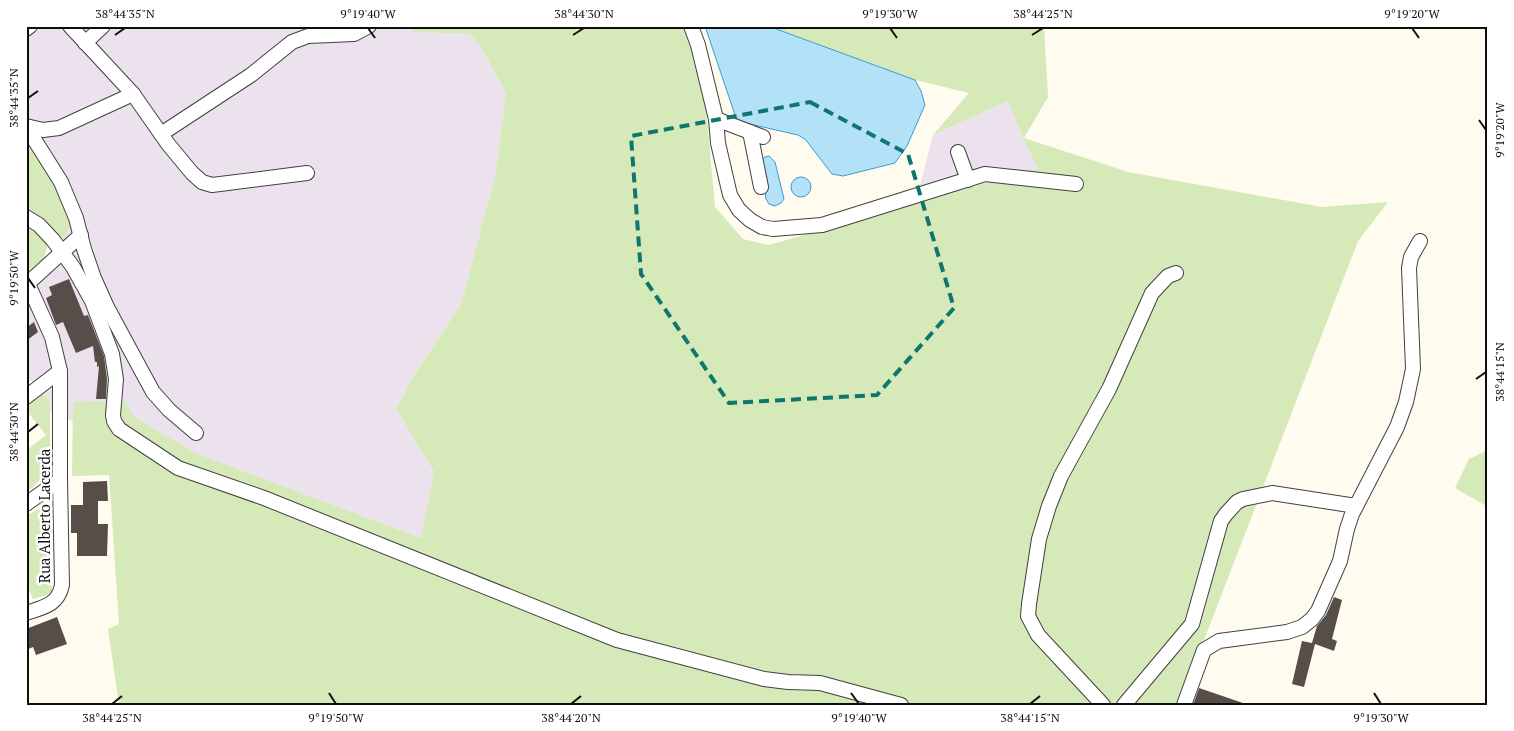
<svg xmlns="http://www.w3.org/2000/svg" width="1514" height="731" font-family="'PT Serif',serif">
<rect width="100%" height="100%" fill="#fffbef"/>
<g fill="#ebe2ed">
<path d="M26,26H415L412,32L470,34L481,47L506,93L496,173L461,304L414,375L396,409L434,472L421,538L198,454L134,417L106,437L50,411V401L31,380L26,383V273L64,240L71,222L43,165L26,141Z"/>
<path d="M1008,101L1023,138L1040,171L988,168L919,189L933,135Z"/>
</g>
<g fill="#d5eab8">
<path d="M415,26H687L705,97L715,207L743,239L769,245L989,182L996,169L1039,170L1023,138L1008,101L933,135L969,93L915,80L768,26H1044L1048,97L1024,138L1128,172L1322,207L1388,202L1358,241L1179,705H119L108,629L119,624L109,475L72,476L73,402L125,401L134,417L198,454L421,538L434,472L396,409L414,375L461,304L496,173L506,93L481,47L470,34L412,32Z"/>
<path d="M26,141L58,189L71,222L64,240L42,219L26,209Z"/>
<path d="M26,220L39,232L48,244L44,258L26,273Z"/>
<path d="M43,394L50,401V464C46,477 36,484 26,492V451L46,435L26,410V404Z"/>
<path d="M1488,450V507L1455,488L1469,459Z"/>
<path d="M40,508L47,510L52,516V591L46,595L33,599L26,582V516Z"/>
</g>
<g fill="#b3e1f7" stroke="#399ccf">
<path d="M705,26H768L915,80L921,91L925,105L907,146L895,163L843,176L832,174L805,139L798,135L741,122L736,118Z"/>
<path d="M769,156L775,162L784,199L781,203L775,206L769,204L766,199L761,161L765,157Z"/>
<circle cx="801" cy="187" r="10"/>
</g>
<g fill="#574e4a">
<path d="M69,279L84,316L88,315L104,356L107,379L106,399H96L99,366L97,367V362H95L93,346L76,353L63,322L56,325L46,298L52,295L49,287Z"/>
<path d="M34,322L38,332L26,341V328Z"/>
<path d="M107,481L108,501H98V524H108L107,556H77V533H71V505H83V482Z"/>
<path d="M1334,597L1342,600L1332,639L1337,641L1334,651L1315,644L1304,687L1292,684L1302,641L1312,643L1317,626L1326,615Z"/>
<path d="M57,617L67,644L36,655L33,647L26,650V629Z"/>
<path d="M1199,688L1243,703V705H1193Z"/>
</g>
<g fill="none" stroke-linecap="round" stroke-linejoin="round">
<defs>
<g id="minor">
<path d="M691,26L698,45L716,119L718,143L730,195L739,210L750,220L762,227L773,229L822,225L985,174L1076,184"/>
<path d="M26,29L30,26"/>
<path d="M85,43L103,26"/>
<path d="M133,94L168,144L192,173L202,182L212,185L307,173"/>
<path d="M716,119L763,137"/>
<path d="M26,126L43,130L59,128L133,94L70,26"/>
<path d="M30,128L34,139L61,182L76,218L84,249L94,278L107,307L134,357L153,392L169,410L196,433"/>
<path d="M750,132L761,187"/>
<path d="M161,134L251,75L292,42L308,36L354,34L369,26"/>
<path d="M958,152L968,180"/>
<path d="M26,217L39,225L53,240L73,267L92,301L112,354L116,379L113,415L114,421L119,429L178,468L264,498L617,640L764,679L788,682L820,683L901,705"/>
<path d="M26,285L81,235"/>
<path d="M26,397L60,371"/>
<path d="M26,504L60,480"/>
<path d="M26,613C44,607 58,605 62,585L60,480V371L52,337L28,284"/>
<path d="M1103,705L1038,635L1028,616L1029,604L1039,539L1049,506L1061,476L1109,389L1152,293L1168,276L1176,273"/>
<path d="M1124,705L1192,624L1221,521L1226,514L1237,502L1243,499L1272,493L1356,506"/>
<path d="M1184,705L1204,650L1219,641L1287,632L1302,627L1312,619L1318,611L1340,561L1347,529L1352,514L1397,427L1406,402L1413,369L1409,268L1411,257L1420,241"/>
</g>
</defs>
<use href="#minor" stroke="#414141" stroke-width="16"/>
<use href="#minor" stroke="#fff" stroke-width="14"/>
</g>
<path fill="none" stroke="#0f766e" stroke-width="4" stroke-dasharray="10 6" stroke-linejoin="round" d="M810,102L908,154L954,308L877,395L729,403L641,274L631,136Z"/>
<path fill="none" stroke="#0e0e0e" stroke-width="2" d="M368,28L375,38M890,28L897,38M1412,28L1419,38M115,35L125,28M573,35L584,28M1032,35L1043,28M28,98L38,91M1479,120L1486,130M28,278L35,288M1476,379L1486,372M28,432L38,424M329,693L336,704M851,693L859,704M1374,693L1381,704M112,704L122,696M571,704L581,696M1030,704L1040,696"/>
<g text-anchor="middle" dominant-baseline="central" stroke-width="5" stroke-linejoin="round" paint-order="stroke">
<g font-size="15" fill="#0e0e0e" stroke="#fff">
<text transform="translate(44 516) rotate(-90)">Rua Alberto Lacerda</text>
</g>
</g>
<rect width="1514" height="731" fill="none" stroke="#ffffff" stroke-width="55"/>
<rect x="28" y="28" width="1458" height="676" fill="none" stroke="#0e0e0e" stroke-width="2"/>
<g font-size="12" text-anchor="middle" fill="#0e0e0e">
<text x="125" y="18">38°44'35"N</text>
<text x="368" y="18">9°19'40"W</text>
<text x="584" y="18">38°44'30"N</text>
<text x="890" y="18">9°19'30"W</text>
<text x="1043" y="18">38°44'25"N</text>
<text x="1412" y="18">9°19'20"W</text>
<text transform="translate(14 98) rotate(-90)" y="4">38°44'35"N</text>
<text transform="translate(1500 130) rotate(-90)" y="4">9°19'20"W</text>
<text transform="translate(14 278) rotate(-90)" y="4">9°19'50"W</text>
<text transform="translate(1500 372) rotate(-90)" y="4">38°44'15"N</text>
<text transform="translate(14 432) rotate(-90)" y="4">38°44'30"N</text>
<text x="112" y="722">38°44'25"N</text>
<text x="336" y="722">9°19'50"W</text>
<text x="571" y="722">38°44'20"N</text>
<text x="859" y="722">9°19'40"W</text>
<text x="1030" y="722">38°44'15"N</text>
<text x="1381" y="722">9°19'30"W</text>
</g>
</svg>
